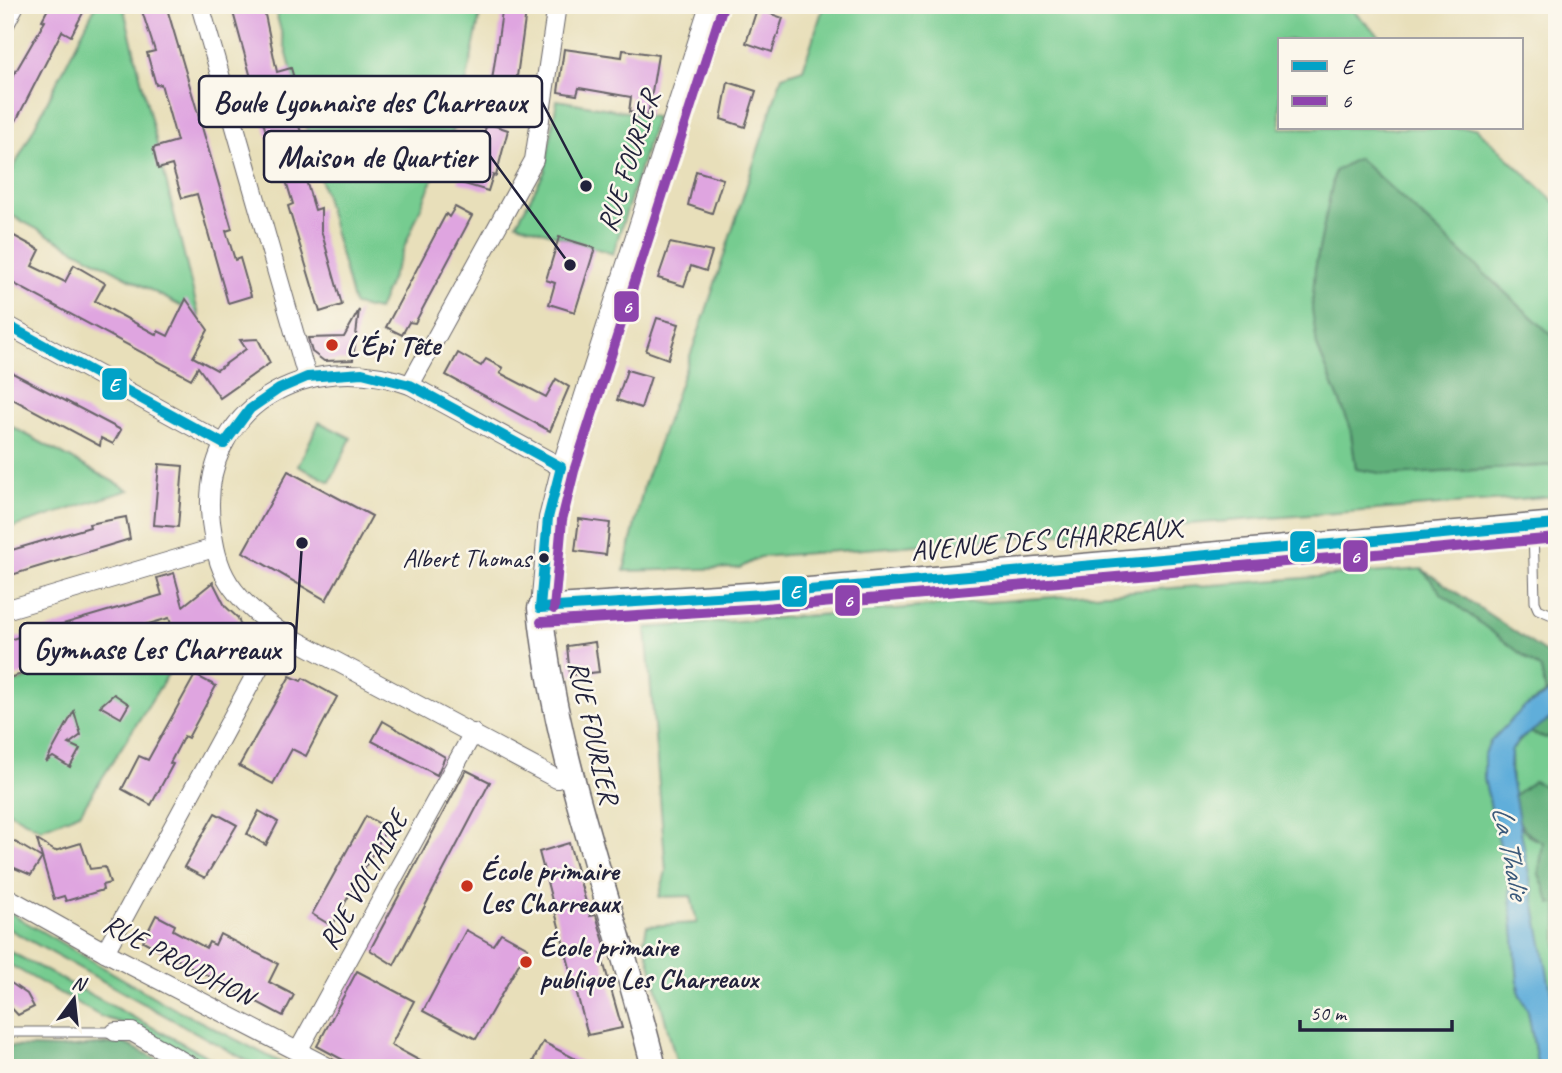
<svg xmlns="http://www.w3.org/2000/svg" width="1562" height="1073" font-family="Caveat,sans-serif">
<rect width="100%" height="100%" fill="#fbf7ec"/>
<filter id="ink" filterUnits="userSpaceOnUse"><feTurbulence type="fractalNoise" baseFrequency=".0143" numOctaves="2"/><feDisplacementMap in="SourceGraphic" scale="14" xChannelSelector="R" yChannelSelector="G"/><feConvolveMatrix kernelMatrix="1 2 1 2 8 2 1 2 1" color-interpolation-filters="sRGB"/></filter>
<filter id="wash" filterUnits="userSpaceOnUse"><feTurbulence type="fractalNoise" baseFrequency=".00686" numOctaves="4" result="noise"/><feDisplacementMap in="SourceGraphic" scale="28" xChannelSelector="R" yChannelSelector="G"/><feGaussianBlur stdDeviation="1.57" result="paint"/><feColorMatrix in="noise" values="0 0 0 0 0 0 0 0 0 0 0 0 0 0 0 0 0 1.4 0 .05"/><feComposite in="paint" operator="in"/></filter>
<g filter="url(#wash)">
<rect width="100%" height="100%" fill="#e8dfba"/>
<g fill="#76cc90" stroke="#4c7766" stroke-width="2">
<path d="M96,5H123L199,316L5,212V185Z"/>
<path d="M274,5H482L460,114L378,310L354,305Z"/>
<path d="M824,5H1347L1384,40H1280V128H1476L1557,204V340L1358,158L1335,171L1315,269L1317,346L1350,426L1356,469L1392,475L1557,465V496L760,557L740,568L624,571L644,485L706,311L782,76L803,69Z"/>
<path d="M557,100L656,117L613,254L517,223L545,171Z"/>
<path d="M319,422L351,438L330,482L298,466Z"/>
<path d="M5,423L129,490L5,530Z"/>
<path d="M1422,569L1443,594L1541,669L1546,693L1523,708L1484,779L1508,875L1519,993L1528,1011L1538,1068H678L644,940L647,926L697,923L691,896L659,897L666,871L646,628Z"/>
<path d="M158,637L177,660L80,813L40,829L5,810V686Z"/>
<path d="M1528,732L1546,738L1557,732V819L1550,790L1534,781L1512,797L1511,751Z"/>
<path d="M1517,822L1530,837L1543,842L1539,874L1551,903L1557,904V1024Z"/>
<path d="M5,910L166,1004L292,1068H260L5,927Z"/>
<path d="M5,949L229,1068H206L126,1024L102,1017L5,962Z"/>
</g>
<g fill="#60b07a" stroke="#41695a" stroke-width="2">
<path d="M1358,158L1557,340V465L1392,475L1356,469L1350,426L1317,346L1312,309L1315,269L1335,171Z"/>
<path d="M1422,569L1549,655L1557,652V689L1546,693L1541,669L1442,594Z"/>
<path d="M1557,714V732L1546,738L1528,732Z"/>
<path d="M1534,781L1550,790L1557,819V904H1551L1539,874L1543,842C1520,833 1517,819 1512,797Z"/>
<path d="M123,1043L178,1068H5V1046L60,1048Z"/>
</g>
<path fill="#61aeda" stroke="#42688a" stroke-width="2" d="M1557,689V714L1519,740L1511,751L1510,772L1557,1024V1068H1538L1528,1011L1519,993L1509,883L1484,779V756L1490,742L1523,708Z"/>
<g id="blocks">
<g fill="#dfa5e0">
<path d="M50,5H87L71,36L62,31L16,121L5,115V90L45,21L42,20Z"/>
<path d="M140,5H166L232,229L226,231L235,260L240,258L251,296L228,303L197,194L182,198L172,165L158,169L153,148L177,141L161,84L156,85L147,53L155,51Z"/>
<path d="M231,5H263L277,72L291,68L303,110L295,112L302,136L293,138L315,210L321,208V230L342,305L320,312L288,206L293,204L284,174L278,176Z"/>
<path d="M503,5H527L515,91L491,87Z"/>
<path d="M757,9L783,18L772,52L746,43Z"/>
<path d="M564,49L622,57L623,50L658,55L648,116L629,112L631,97L579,88L577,95L558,92Z"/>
<path d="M728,82L756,91L745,127L721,119Z"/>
<path d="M487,123L508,130L496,176L493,175L488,191L458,182L471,149L479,151Z"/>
<path d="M696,171L723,179L712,213L688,205Z"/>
<path d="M455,207L472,216L415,323L409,322L402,335L386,327L446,214L449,217Z"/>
<path d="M5,231L40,250L32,266L65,282L74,265L105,283L95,301L157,335L158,331L168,336L186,299L208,330L193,357L217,370L246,349L240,340L258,339L270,363L220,398L198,367L191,379L5,279Z"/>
<path d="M559,237L595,248L575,312L549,304L555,283L546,280Z"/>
<path d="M670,243L712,252L706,271L691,266L684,286L658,278Z"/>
<path d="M359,310L353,360L324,361L312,352L308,338L344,337Z"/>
<path d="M657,318L679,324L668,359L646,351Z"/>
<path d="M458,353L481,366L486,359L503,368L500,373L546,397L556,379L569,387L550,431L446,375Z"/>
<path d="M5,369L121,430L113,444L101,438L100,446L5,395Z"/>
<path d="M627,370L651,377L641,408L617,400Z"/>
<path d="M159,464L183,466L178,527L154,525Z"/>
<path d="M288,471L372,516L326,600L243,552Z"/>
<path d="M126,517L130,539L5,577V552L90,527L89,524Z"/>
<path d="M579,519L610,523L606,555L575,551Z"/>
<path d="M174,573L183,606L213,582L225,606L238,618L242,631L250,628L254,642L246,657L229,661L222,634L176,638L169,618L42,655L44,671L40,669L5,679V641L162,595L157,578Z"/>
<path d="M595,642L599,672L570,675L567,646Z"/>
<path d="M195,675L216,686L188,738L184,736L170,763L173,764L151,805L122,789L139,756L148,760Z"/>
<path d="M290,676L301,681L303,678L337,697L306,756L292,749L273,784L239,766Z"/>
<path d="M114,694L129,704L121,718L100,706Z"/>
<path d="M74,711L81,735L69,744L80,749L70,767L53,757L46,762Z"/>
<path d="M383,721L445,757L437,775L372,741Z"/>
<path d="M466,770L490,782L394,965L370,950Z"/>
<path d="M259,811L278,822L266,845L247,834Z"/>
<path d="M215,813L237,825L205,878L184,867Z"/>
<path d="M366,816L387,828L332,926L312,914Z"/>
<path d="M5,836L42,858L31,875L5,864Z"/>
<path d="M37,840L55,851L81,843L90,869L105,867L110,883L102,885L103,890L66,901L64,896L54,899Z"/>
<path d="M569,843L590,916L596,915L607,952L601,954L622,1028L588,1035L539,852Z"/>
<path d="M156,915L175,925L173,930L206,948L209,942L215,945L220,934L278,964L269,982L294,995L283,1016L143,941Z"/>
<path d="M466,930L493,945L501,933L528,948L476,1039L423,1011Z"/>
<path d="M357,971L414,1001L391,1045L433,1068H358L317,1046Z"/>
<path d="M5,979L27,994L34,1007L18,1015L5,1001Z"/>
<path d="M543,1042L593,1068H547L533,1061Z"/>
</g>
</g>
</g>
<g filter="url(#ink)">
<use href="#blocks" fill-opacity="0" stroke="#676467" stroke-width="2"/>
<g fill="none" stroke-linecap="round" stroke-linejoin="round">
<defs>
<g id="lane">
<path d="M1533,528L1535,602L1538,609L1552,615"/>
<path d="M5,1032H115"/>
</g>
<g id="street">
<path d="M200,5L307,377"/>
<path d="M5,24L15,5"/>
<path d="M5,324L224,444"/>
<path d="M410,385L534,160L557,5"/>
<path d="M561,467L410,385C310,348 198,406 211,522C214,543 217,565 229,583C241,602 261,618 279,631L557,779L571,774"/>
<path d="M540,608L548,518L561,467L709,5"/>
<path d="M5,610L214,548"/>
<path d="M5,896L105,952L330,1068"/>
<path d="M105,952L279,631"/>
<path d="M115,1032H132L194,1068"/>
<path d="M298,1051L473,733"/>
</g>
<path id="secondary" d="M654,1068C617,914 556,766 540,608L764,594L1557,524"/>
</defs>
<use href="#lane" stroke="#676467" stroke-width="11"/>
<use href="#street" stroke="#676467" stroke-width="20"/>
<use href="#secondary" stroke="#676467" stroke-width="27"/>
<use href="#lane" stroke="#fff" stroke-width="9"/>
<use href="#street" stroke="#fff" stroke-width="18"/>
<use href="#secondary" stroke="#fff" stroke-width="24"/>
<defs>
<g id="bus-1">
<path d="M5,324L224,444"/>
<path d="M224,444L250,409L279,389L307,377L362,373L410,385L561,467"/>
<path d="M540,608L764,594L1557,524"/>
<path d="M540,608L548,518L561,467"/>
</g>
<g id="bus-2">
<path d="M554,609L562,520L574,471L722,9"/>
<path d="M541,622L765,608L1557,538"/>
</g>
</defs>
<use href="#bus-1" stroke="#fbf7ec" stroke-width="16"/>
<use href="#bus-2" stroke="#fbf7ec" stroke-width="16"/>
<use href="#bus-1" stroke="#02a2c7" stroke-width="10"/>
<use href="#bus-2" stroke="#8e44ad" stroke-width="10"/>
</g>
</g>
<g fill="#c8321e" stroke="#fbf7ec" stroke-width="2.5">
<circle cx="332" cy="345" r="7"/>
<circle cx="467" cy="886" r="7"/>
<circle cx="526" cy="962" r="7"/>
</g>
<circle fill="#22223b" stroke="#fbf7ec" stroke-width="2.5" cx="544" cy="558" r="6"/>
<g text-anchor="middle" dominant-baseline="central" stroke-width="5" stroke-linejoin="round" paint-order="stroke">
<g font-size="26" fill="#22223b" stroke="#fbf7ec" text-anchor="end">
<text x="531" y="558">Albert Thomas</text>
</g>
<g font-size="28" fill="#22223b" stroke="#fbf7ec">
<text transform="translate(628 161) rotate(-72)">RUE FOURIER</text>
<text transform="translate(1046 539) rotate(-5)">AVENUE DES CHARREAUX</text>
<text transform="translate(594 732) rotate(77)">RUE FOURIER</text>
<text transform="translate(363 880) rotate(-61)">RUE VOLTAIRE</text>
<text transform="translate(179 960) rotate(28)">RUE PROUDHON</text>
</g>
<g font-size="28" font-weight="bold" fill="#22223b" stroke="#fbf7ec" text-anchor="start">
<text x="346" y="345">L'Épi Tête</text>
<text x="481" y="870">École primaire<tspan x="481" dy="32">Les Charreaux</tspan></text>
<text x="540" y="946">École primaire<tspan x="540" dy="32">publique Les Charreaux</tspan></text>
</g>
<g font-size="30" font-style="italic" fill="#3b5a7b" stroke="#fbf7ec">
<text transform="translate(1511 852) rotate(79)">La Thalie</text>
</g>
</g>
<path fill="none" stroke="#22223b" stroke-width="2.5" d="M586 186L542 102M570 265L490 156M302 543L295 649"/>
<g fill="#22223b" stroke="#fbf7ec" stroke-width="2.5">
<circle cx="586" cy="186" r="7"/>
<circle cx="570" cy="265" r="7"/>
<circle cx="302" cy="543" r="7"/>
</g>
<g fill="#fbf7ec" stroke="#22223b" stroke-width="2.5">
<rect x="199" y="76" width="343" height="51" rx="7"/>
<rect x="264" y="131" width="226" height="51" rx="7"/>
<rect x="20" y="623" width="275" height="51" rx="7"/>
</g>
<g font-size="30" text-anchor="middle" font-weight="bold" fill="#22223b">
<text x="370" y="112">Boule Lyonnaise des Charreaux</text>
<text x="377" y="167">Maison de Quartier</text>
<text x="157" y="659">Gymnase Les Charreaux</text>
</g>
<g stroke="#fbf7ec" stroke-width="2.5">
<rect x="613" y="290" width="27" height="33" rx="7" fill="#8e44ad"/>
<rect x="101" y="367" width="27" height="34" rx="7" fill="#02a2c7"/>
<rect x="1289" y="530" width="27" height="33" rx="7" fill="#02a2c7"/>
<rect x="1342" y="539" width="27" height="34" rx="7" fill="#8e44ad"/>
<rect x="781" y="575" width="27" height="33" rx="7" fill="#02a2c7"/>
<rect x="834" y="584" width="27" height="33" rx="7" fill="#8e44ad"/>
</g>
<g font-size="19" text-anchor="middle" font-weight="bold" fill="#fff">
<text x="627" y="313">6</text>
<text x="114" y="391">E</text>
<text x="1303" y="553">E</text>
<text x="1355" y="563">6</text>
<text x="795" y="598">E</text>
<text x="848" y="607">6</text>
</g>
<rect width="1562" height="1073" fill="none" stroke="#fbf7ec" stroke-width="28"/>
<rect x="1278" y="38" width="245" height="91" fill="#fbf7ec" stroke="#a4a2a5" stroke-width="2"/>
<rect x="1292" y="61" width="35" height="10" fill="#02a2c7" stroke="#a4a2a5" stroke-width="2"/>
<text x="1342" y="74" font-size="21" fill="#22223b">E</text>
<rect x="1292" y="96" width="35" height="10" fill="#8e44ad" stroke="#a4a2a5" stroke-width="2"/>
<text x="1342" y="108" font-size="21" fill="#22223b">6</text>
<g transform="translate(74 999) rotate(15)" stroke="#fbf7ec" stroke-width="5" paint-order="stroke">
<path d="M0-5L12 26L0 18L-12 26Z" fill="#22223b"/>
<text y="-10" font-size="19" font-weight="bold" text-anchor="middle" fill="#22223b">N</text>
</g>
<path d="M1300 1020v10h152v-10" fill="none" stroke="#22223b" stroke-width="3.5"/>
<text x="1310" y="1020" font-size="21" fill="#22223b" stroke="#fbf7ec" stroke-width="5" paint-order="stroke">50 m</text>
</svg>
